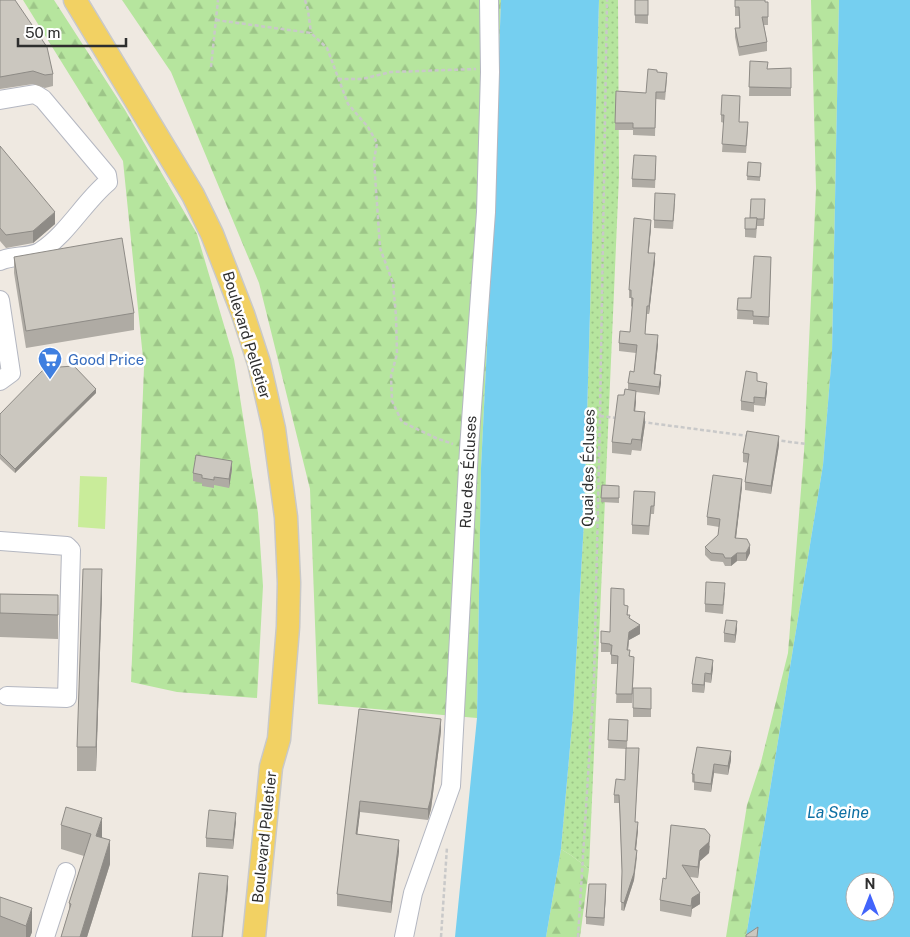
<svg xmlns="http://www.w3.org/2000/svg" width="910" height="937" font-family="'Public Sans',sans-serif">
<defs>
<pattern id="grass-dots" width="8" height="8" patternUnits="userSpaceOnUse" patternTransform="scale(1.25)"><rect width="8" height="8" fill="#b6e59e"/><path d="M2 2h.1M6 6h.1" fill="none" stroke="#9dc588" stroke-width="1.8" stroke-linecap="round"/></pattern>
<pattern id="forest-firs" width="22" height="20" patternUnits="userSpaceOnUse" patternTransform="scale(1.25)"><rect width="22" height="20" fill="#b6e59e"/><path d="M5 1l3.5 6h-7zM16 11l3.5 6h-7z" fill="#9dc588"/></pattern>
</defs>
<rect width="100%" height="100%" fill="#efe9e1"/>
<path fill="url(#grass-dots)" d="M599,0H618L619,176L589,869L572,856L561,849L573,713L584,521Z"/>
<g fill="url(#forest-firs)">
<path d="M23,0H54L125,110L197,234L234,359L258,513L263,586L257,698L177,692L131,682L144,368L123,161Z"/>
<path d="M122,0H501L491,265L481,468L477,718L318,704L310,489L259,283L171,72Z"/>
<path d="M811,0H839L832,353L823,465L746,937H726L747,805L761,762L788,653L804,452L816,189Z"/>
<path d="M561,849L572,856L589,869L580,937H546Z"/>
</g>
<path fill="#c9ec9a" d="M80,476L107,477L105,529L78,527Z"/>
<g fill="#75cff0" fill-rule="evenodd">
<path d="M501,0H599L584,521L573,713L561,849L546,937H455L477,718L481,468L491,265Z"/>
<path d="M839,0H910V937H746L823,465L832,353ZM855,882H885V912H855Z"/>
</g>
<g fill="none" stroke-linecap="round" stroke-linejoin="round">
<defs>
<g id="minor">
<path d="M0,100L35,94L43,99L107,175L108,182C84,202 68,233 41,251C31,258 12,255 0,261"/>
<path d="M0,300L11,373L0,381"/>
<path d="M0,541L67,546L71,550L67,698L7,696"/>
<path d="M45,937L66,872"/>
<path d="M404,937L413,893L451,786L469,449L486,212L490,72L489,0"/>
</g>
<path id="major" d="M75,0L193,195L212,234L243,314L259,363L274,429L286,517L289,583L288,627L279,739L271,767L254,937"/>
</defs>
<use href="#minor" stroke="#b4b7c1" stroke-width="20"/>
<use href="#major" stroke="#c9c9c9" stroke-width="25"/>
<g stroke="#c9c9c9" stroke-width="2.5" stroke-dasharray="4 2.5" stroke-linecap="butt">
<path d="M305,0L308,10L311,33"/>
<path d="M216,20L311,33L327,48L348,104L368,127L377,143L374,160L380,248L393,283L396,316L397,354L391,376L392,401L402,422L436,438L453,444"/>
<path d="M211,67L218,0"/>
<path d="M338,79H362L391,72L476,69"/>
<path d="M600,416L616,418"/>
<path d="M642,422L748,436"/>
<path d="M775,440L806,444"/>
<path d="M441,937L447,847"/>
<path d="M578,937L594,679L600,416L607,0"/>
</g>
<use href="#minor" stroke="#fff" stroke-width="18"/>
<use href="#major" stroke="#f2d163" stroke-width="22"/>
</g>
<g fill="#afaba4">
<path d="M0,0L53,74V86L45,88L33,84L0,89Z"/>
<path d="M635,0H648V24L635,23Z"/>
<path d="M735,0L768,2V25H764L767,42V51L739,56L735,37V28H739V16H735Z"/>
<path d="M750,61L768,69L791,68V96H749Z"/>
<path d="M657,72L667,80L665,100L656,99L655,136L633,135V130H615L616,91L646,93Z"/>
<path d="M740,104L739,122L748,130L746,153L722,152L724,123L721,122V115Z"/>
<path d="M0,146L55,224L33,243L6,248L0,241Z"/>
<path d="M748,162L761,163L760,181L747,180Z"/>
<path d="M656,164L655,188L632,187V179Z"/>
<path d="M765,199L764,226H757L756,238L745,237V218H750Z"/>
<path d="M675,203L673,229L654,228V220Z"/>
<path d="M651,228L648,253L655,261L649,314H647L645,334L658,344L655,374L661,383L659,395L636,392L635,411L645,424L641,451L632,450L631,455L612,453V442L624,395L628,390V383L634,372L636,353L619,351V343L630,332L632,307L631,306V298H629V290Z"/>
<path d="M14,257L134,313V330L26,348L14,273Z"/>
<path d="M771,257L769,325L753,324V320L737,319L738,298H751Z"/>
<path d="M757,381L767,391L765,406L754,405V412L741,410V401Z"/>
<path d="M96,393L15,473L0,459V414Z"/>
<path d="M779,445L771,494L745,490V482L748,463L743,462V453Z"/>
<path d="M232,469L229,488L214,485V488L202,486V483L193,481V473Z"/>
<path d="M602,485L619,486V503L601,502Z"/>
<path d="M742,487L736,538L750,553L746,561H737L731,566H725L723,562L711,561L705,555V547L718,535L719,527L707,525V517Z"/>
<path d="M655,500L654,514H651L649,535L632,534V525Z"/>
<path d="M725,592L723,614L705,612V604Z"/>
<path d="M102,593L96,771H77V747Z"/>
<path d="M0,594L58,595V639L0,637Z"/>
<path d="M624,605L629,618L640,634L629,640L628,650L630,656L634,665L632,703H616L618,664H611V654H610V652H601V643L610,632Z"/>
<path d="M737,629L735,643L724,642V633Z"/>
<path d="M713,668L711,683L705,682L704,693L692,692V684Z"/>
<rect x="633" y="688" width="18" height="29"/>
<path d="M359,709L441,731L431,809L428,820L360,812L357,835L399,851L391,913L337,906V894Z"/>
<path d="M609,719L628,720L627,748L639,756L635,822L638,830L636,850L637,858L634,880L624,911L621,910L622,874L620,822L619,803H614V795L625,780L626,749L608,748Z"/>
<path d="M697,747L731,760L728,775L714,773L711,792L694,790V783L692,782V774Z"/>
<path d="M236,821L233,849L206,847V838Z"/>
<path d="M61,825L102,837L110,864L87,937H61L69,910V903L84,856L61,849Z"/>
<path d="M671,825L710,846L709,853L700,861L698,878L690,877L700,904L692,909L691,917L660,911V900L666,879Z"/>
<path d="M606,891L604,926L586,924V917Z"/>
<path d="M0,897L32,932L30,937H0Z"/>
</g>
<g fill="#8e8b86">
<path d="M55,212V224L33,243V231Z"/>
<path d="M651,220V228L648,261V253Z"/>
<path d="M655,253V261L649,314V306Z"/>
<path d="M658,335V344L654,382V374Z"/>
<path d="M661,375V383L659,395V387Z"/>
<path d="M767,383V391L765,406V398Z"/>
<path d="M96,389V393L15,473V469Z"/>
<path d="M636,391V402L634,422V411Z"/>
<path d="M645,412V424L641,451V440Z"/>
<path d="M779,436V445L771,494V486Z"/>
<path d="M232,461V469L229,488V479Z"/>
<path d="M742,479V487L735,546V538Z"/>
<path d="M750,545V553L746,561V553Z"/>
<path d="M737,553V561L731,566V558Z"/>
<path d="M102,569V593L96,771V747Z"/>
<path d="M737,621V629L735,643V635Z"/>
<path d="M640,625V634L629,640L627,659L629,632Z"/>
<path d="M713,660V668L711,683V674Z"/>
<path d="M705,673V682L704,693V685Z"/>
<path d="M441,719V731L431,809L428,820V809Z"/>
<path d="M731,751V760L728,775V766Z"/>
<path d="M714,764V773L711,792V784Z"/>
<path d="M360,801V812L356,846V834Z"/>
<path d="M236,813V821L233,849V840Z"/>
<path d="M102,818V842L96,836Z"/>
<path d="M638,822V830L635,858V850Z"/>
<path d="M710,835L709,853L700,861L698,878V867L700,850Z"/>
<path d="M110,840V864L87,937H80Z"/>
<path d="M399,840V851L391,913V902Z"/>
<path d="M637,850L634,880L624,911V903Z"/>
<path d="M228,876V889L223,937H222Z"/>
<path d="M606,884V891L604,926V918Z"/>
<path d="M700,893V904L692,909L691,917L692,898Z"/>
<path d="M32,908V932L30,937H26V926Z"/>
</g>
<g fill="#cbc7bf" stroke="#8e8b86">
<path d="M0,0H15L47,47L53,74L45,75L33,71L0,77Z"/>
<rect x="635" y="0" width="13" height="15"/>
<path d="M735,0H765V2H768V17H762L767,42L739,47L735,28H740L739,7H735Z"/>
<path d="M750,61L768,62L767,69L791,68V88L749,87Z"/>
<path d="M648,69L657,70V72L667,73L665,92H656L655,128H633V123H615L616,91L646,93Z"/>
<path d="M722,95L740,96L739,122H748L746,146L722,144L724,115H721Z"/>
<path d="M0,146L55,212L33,231L6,235L0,228Z"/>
<path d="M634,155L656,156L655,180L632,179Z"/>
<path d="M748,162L761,163L760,177L747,176Z"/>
<path d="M655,193L675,194L673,221L654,220Z"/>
<path d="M751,199H765L764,219H757V218H750Z"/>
<path d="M634,218L651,220L648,253H655L649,306H647L645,334L658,335L654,374L661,375L659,387L628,383L630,371L634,372L637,345L619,343L620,331L630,332L633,298H631V290H629Z"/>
<path d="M745,218H757L756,229H745Z"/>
<path d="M122,238L134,313L26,331L14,257Z"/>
<path d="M754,256L771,257L769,317L753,316V311L737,310L738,298H751Z"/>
<path d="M74,366L96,389L15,469L0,454V414L45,368Z"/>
<path d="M746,371L757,373V381L767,383L765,398L754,397V403L741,401Z"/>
<path d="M625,389L636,391L634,411L645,412L641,440L632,439L631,444L612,442L618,395H624Z"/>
<path d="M747,431L779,436L771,486L745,482L749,454L743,453Z"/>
<path d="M196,455L232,461L229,479L214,477V480L202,478V475L193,473Z"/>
<path d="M713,475L742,479L735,538L747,539L750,545L746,553H737L731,558H725L723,554L711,553L705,547L718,535L720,519L707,517Z"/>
<path d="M602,485L619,486V498H601Z"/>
<path d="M634,491L655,492L654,506H651L649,526L632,525Z"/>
<path d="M83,569H102L96,747H77Z"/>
<path d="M706,582L725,583L723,605L705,604Z"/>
<path d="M611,588L624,589V605L628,606L627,615H630L629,618L640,625L629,632L627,650H630L629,656L634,657L632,694H616L618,656L611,655L612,645H610V644L601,643V631L610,632Z"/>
<path d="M0,594L58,595V615L0,613Z"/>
<path d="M726,620L737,621L735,635L724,633Z"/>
<path d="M696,657L713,660L711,674L705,673L704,685L692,684Z"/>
<path d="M633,688H651V709L633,708Z"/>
<path d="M359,709L441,719L431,798L428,809L360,801L356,834L399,840L391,902L337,894Z"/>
<path d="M609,719L628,720L627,741L608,740Z"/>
<path d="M697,747L731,751L728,766L714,764L711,784L694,782V774H692Z"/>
<path d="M626,748H639L635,822H638L635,850H637L634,873L624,903L621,902L622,871L620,814L619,795H614L616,779L625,780Z"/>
<path d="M66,807L102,818L96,836L110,840L80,937H61L71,904L69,903L91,834L61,825Z"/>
<path d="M209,810L236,813L233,840L206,838Z"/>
<path d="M671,825L705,829L710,835L709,842L700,850L698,867L682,865L700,893L692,898L691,906L660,900L663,878L666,879Z"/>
<path d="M199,873L228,876L222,937H192Z"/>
<path d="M589,884H606L604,918L586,917Z"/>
<path d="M0,897L32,908L26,926L0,916Z"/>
<path d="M758,927L757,937H746V935Z"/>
</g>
<defs>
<symbol id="supermarket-pin" viewBox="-11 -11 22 30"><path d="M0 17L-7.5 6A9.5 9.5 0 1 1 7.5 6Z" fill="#3f7fe0" stroke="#fff"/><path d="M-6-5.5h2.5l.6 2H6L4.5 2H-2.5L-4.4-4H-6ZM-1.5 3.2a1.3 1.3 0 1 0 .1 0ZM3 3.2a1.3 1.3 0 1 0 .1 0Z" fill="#fff"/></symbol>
</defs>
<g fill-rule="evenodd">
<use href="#supermarket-pin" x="36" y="345" width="28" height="38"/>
</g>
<g text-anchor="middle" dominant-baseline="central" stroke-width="5" stroke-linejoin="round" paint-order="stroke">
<g font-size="15" fill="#2e2e2e" stroke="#fff">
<text transform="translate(247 335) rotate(73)">Boulevard Pelletier</text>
<text transform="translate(588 468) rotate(-89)">Quai des Écluses</text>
<text transform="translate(468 472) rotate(-87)">Rue des Écluses</text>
<text transform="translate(264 837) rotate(-84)">Boulevard Pelletier</text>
</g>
<g font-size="15" fill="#366cbe" stroke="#fff" text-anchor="start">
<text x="68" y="359">Good Price</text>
</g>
<g font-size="16" font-style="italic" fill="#0d6fa3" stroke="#fff">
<text x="838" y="812">La Seine</text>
</g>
</g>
<g transform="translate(870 897)"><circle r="24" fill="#ffffff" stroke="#ababab"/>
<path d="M0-4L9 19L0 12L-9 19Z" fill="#4264fb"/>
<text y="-8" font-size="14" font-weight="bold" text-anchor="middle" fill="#2e2e2e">N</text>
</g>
<path d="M18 38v8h108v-8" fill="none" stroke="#2e2e2e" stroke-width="2.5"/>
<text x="25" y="38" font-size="15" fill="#2e2e2e" stroke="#ffffff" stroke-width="4" paint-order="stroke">50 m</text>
</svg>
